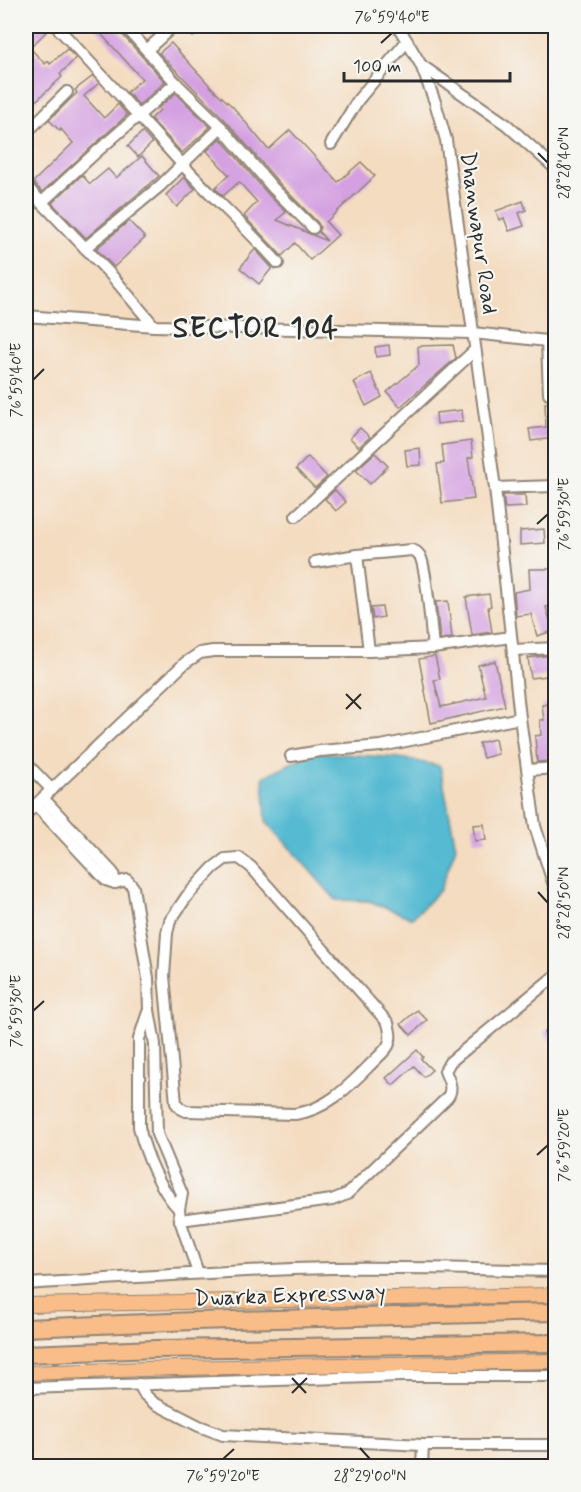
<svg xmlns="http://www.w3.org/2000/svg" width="581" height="1492" font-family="Mynerve,sans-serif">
<rect width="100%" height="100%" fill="#f6f6f2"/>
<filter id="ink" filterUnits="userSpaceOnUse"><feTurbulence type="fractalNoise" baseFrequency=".0167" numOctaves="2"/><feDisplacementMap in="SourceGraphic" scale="12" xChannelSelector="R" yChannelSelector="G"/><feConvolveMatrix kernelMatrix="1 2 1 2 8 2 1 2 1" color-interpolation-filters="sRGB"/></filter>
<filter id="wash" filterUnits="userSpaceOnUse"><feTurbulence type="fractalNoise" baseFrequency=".008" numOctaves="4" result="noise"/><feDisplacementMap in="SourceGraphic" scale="24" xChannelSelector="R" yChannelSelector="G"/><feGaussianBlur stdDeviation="1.35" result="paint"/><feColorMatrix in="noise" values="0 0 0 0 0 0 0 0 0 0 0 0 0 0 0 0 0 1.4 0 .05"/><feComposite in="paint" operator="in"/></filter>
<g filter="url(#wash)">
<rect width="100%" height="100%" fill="#f4dcc0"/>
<path fill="#54bad2" stroke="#40727e" stroke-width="1.5" d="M313,752L400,758L440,766L456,847L440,890L412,918L369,901L336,900L266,821L263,777Z"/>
<g id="blocks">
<g fill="#d4a0e1">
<path d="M26,26H49V29L30,48L45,64L48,61L50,64L67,49L76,58L60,74L62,77L26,110Z"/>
<path d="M94,26H118L119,31L165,82L139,105L127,92L142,79Z"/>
<path d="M183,26H205L193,37Z"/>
<path d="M171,43L212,88L233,107L266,147L269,149L290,130L338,182L361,162L375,176L326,222L338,235L310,260L295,243L282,256L244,216L257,202L239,182L223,196L215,188L229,175L207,151L220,138L267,193L286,212L277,220L327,241L319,232L320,227L318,223L279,183L227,122L159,53Z"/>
<path d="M93,76L99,83L84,96L104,118L118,104L127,115L42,192L33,182L73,143L61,129L60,131L49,120L77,93L75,90Z"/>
<path d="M176,93L210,127L182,153L151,119L160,110L158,108Z"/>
<path d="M142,132L152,143L138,157L128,146Z"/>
<path d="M142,156L159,176L86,238L52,203L82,175L90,184L108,169L116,178Z"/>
<path d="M184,177L195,189L177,207L166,195Z"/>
<path d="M523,201L526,210L519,213L524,226L509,231L504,218L499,220L496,211Z"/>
<path d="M129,221L145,238L114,267L96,249Z"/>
<path d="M255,249L272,268L259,284L240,268Z"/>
<path d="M389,345L390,355L376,357L375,347Z"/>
<path d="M453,345L456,358L400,407L387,392L419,365L418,346Z"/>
<path d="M371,373L382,397L366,406L354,382Z"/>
<path d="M545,403H555V438L531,441L529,429L546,427Z"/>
<path d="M462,410L463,421L437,424L436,413Z"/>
<path d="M360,428L370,437L359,447L350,438Z"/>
<path d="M471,441L473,457L468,458L474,499L442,503L437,464L444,463L442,445Z"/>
<path d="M420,448L421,465L407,466L405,450Z"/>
<path d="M375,453L388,466L370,484L356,470Z"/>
<path d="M308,457L327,477L315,488L296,469Z"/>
<path d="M335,490L346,502L336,511L325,499Z"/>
<path d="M503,495H525L526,507L505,508Z"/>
<path d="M544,529L545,543L520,545V531Z"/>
<path d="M529,569H555V605L546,607L553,631L537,636L531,614L516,616L514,592L530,589Z"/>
<path d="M489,594L491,606L488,607L492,632L472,635L466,597Z"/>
<path d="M448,601L452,638L440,639L436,602Z"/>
<path d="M382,607L384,617L373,619L371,608Z"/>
<path d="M435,656L440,679L434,680L441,707L486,697L478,665L495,661L505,706L431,723L419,659Z"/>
<path d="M544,656H555V675L531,678L528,658Z"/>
<path d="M554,703L555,746H552L551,761L537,762L535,736L541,735L540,720H544L542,705Z"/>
<path d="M495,739L498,754L483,758L479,743Z"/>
<path d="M484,824L486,840L475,841L473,825Z"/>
<path d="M417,1010L427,1020L411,1035L401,1024Z"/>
<path d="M555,1023V1046L544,1033Z"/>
<path d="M417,1050L423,1057L421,1059L432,1070L424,1077L414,1066L393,1085L386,1078Z"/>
</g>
</g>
</g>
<g filter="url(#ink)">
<use href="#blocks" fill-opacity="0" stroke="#908476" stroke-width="1.5"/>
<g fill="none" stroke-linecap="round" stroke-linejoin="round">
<defs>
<g id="minor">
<path d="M56,26C99,71 140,118 182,164C213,198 247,228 278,263"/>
<path d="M125,26L176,83L221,127L273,188L313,228"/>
<path d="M398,26L421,65L435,102L446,140L495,488L520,718L535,826L556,892"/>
<path d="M147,50L173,26"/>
<path d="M421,65L507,125L556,169"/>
<path d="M26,133L67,92"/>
<path d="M331,144L358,100L407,41"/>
<path d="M26,186L112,276L154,326"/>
<path d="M41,203L93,155L176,83"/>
<path d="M85,248L160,186L221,127"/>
<path d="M26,316L154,326L473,333L556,342"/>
<path d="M547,341L549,394"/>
<path d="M495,488L556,486"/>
<path d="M296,516L475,350"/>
<path d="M357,555L369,651"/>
<path d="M315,562L357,555L412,550C417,552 417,552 420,556C427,569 431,629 433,648"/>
<path d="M513,650L556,648"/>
<path d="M291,756L320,751L381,746L520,718"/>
<path d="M26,763L52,790"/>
<path d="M528,770L556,768"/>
<path d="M43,798L113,873L115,883"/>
<path d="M36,805L106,880L115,883L127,880L133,887L148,978L149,1010L155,1044L157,1134L182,1194L179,1209L180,1220L198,1273"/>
<path d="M26,814L185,663L200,653L213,651H369L433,648L511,637"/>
<path d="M239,858L251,867L388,1023C390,1031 392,1039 388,1046C384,1052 377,1058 372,1063C350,1085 327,1110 295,1114L186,1111L180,1108L176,1103L164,976L167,933L170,921L187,896L213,868L225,859Z"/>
<path d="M148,1012L139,1039V1127C145,1153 160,1190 179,1209"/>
<path d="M180,1220L332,1200L347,1194L447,1098C454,1089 449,1081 445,1071L450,1062L556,975"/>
<path d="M26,1284C127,1278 229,1270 331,1268C406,1267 481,1269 556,1271"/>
<path d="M139,1384L145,1395L154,1403L199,1426L223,1435L423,1445"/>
<path d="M26,1388L402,1376H556"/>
<path d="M422,1466L423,1445H556"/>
</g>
<g id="major">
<path d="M26,1305L556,1295"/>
<path d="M26,1373L176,1368L556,1361"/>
</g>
<g id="highway">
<path d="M26,1328L194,1321L556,1312"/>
<path d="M26,1354L156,1349L556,1343"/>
</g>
</defs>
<use href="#minor" stroke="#908476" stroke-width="14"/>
<use href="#major" stroke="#908476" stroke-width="16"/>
<use href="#highway" stroke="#908476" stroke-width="20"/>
<use href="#minor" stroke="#fff" stroke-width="10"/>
<use href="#major" stroke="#f8bd89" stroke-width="14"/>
<use href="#highway" stroke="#f8bd89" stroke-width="16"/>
</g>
</g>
<path fill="none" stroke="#2b2b2b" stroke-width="2" d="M381,43L392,33M538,153L548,163M33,380L44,369M537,524L548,514M346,694L361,709M346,709L361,694M538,892L548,903M33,1011L44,1001M537,1155L548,1145M292,1378L306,1393M292,1393L307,1378M360,1448L370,1459M223,1459L234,1449"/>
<g text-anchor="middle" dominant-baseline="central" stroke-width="4.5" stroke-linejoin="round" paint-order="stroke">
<g font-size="22" fill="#2b2b2b" stroke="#f6f6f2">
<text transform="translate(478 233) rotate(82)">Dhanwapur Road</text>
<text transform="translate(290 1296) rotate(-2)">Dwarka Expressway</text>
</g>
<g font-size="28" font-weight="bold" letter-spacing="1.5" fill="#2b2b2b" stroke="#f6f6f2">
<text x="256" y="329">SECTOR 104</text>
</g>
</g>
<rect width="581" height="1492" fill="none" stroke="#f6f6f2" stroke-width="66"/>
<path d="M344 72v9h166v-9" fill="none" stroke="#2b2b2b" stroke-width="3"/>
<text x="353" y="72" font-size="18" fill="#2b2b2b" stroke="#f6f6f2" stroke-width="4.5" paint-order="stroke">100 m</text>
<rect x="33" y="33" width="515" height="1426" fill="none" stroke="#2b2b2b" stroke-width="2"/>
<g font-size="15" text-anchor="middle" fill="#2b2b2b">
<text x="392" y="22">76°59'40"E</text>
<text transform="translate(564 163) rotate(-90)" y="5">28°28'40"N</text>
<text transform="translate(16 380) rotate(-90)" y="5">76°59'40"E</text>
<text transform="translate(564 514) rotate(-90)" y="5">76°59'30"E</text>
<text transform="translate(564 903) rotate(-90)" y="5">28°28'50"N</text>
<text transform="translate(16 1011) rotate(-90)" y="5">76°59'30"E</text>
<text transform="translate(564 1145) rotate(-90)" y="5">76°59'20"E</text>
<text x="223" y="1481">76°59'20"E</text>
<text x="370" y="1481">28°29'00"N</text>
</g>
</svg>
